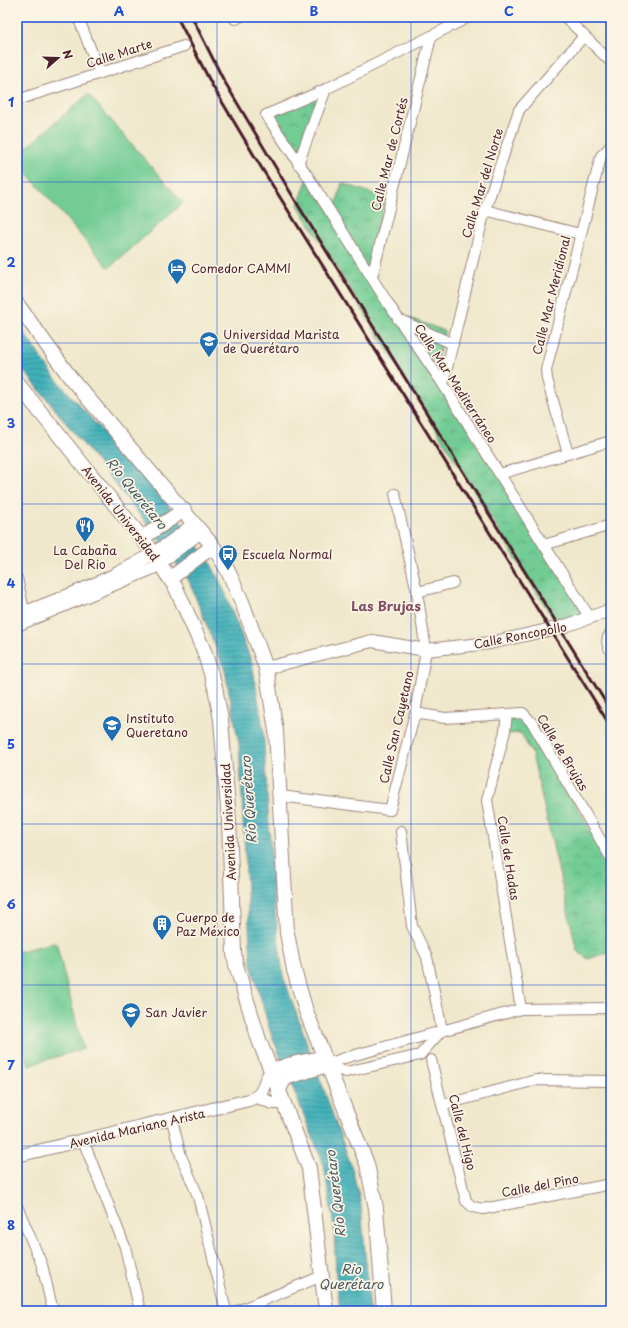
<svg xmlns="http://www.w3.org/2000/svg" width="628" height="1328" font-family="'Playpen Sans',sans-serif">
<defs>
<pattern id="park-crowns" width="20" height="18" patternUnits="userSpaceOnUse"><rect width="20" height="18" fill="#72cc94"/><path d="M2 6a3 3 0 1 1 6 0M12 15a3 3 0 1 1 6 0" fill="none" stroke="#60a579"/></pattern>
<pattern id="water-rules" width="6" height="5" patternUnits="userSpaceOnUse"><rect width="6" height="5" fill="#41b1ba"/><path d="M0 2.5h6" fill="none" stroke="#388f97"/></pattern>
</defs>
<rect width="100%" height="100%" fill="#fcf5e5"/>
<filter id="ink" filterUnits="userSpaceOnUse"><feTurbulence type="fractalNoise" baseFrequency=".025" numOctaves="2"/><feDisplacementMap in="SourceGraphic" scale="8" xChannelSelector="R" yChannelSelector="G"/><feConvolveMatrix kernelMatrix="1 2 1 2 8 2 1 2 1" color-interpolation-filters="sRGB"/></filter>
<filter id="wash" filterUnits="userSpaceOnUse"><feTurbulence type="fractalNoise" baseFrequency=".012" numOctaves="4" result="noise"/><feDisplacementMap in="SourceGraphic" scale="16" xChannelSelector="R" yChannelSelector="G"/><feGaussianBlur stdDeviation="0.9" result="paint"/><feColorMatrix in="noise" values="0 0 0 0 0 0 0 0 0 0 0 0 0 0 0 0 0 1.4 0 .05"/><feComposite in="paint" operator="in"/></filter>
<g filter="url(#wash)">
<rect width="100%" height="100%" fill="#efe8cc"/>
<g fill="url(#park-crowns)" stroke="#5e7660">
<path d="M325,91L298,163L267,117Z"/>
<path d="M308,178L333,216L342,183L386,198L367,269L590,618L565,626L556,622L550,614L298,205Z"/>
<path d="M398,314L445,331L435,368Z"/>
<path d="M522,714L611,865V951L588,959L577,951L532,754L521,733L499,735L503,717Z"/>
</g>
<g fill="#72cc94" stroke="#5e7660">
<path d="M88,94L183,203L109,268L17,162V156Z"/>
<path d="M56,942L83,1049L29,1065L17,1023V952Z"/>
</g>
<path fill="url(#water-rules)" stroke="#466872" d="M17,323L56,379L170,507L209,560L224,590L252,663L263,728L274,903L283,976L352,1168L361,1205L370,1311H340L336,1277L334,1227L324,1165L270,1031L251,964L239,744L225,671L189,581L148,525L17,362Z"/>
</g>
<g filter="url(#ink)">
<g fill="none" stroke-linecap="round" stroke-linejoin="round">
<defs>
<g id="minor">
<path d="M78,17L100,73"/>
<path d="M469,17L326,89L266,115L307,175L389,305L443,384L590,618"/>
<path d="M565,17L611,62"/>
<path d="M235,19L240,17"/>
<path d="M17,100L184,46"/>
<path d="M298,164L326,89"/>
<path d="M485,210L580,234"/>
<path d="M372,277L431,37"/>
<path d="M398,319L453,344"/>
<path d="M443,384L485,210L519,110L584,36"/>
<path d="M568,454L547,379L546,370L601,156L611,146"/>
<path d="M500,474L611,441"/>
<path d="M544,545L611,525"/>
<path d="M17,578L26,620"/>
<path d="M417,592L453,583"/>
<path d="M611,633C605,639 607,645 611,652"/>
<path d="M415,713L445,718L523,713L533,724L611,858"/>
<path d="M507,714L505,731L487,800L521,1009"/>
<path d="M280,796L390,810L415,713L426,650L417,592L395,494"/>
<path d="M401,831L412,926L427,957L442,1030"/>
<path d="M431,1060L466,1201L473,1207L483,1209L611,1184"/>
<path d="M327,1065L341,1059L521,1009L611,1008"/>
<path d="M327,1065L346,1072L420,1055L442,1030"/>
<path d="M443,1105L536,1080L611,1081"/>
<path d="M172,1120L181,1156L198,1196L226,1311"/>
<path d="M83,1140L125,1247L140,1311"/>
<path d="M17,1206L42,1265L53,1311"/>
<path d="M237,1311L322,1276"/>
</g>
<g id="tertiary">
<path d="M17,615C77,593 146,566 194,523"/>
<path d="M17,625L153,568L201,532"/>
<path d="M266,668L372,641L426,650L490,643L565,626L611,610"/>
<path d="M257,1097L272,1103H283"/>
<path d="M17,1156L249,1100C269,1093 260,1082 271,1072C278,1064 305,1061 316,1058"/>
</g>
<g id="secondary">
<path d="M17,304L70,377L213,546L228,571L242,602L266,668L276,731L287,933L294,970L306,1011L367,1164L376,1208L384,1311"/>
<path d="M17,383L149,547L176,588L204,651L215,687L221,720L229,821L234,953L236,965L259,1040L309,1168L326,1311"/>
<path d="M142,536L148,534L184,510"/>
<path d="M171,580L176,574L213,546"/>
<path d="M278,1091L285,1078L327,1065"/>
</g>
</defs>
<use href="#minor" stroke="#9c847c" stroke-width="12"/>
<use href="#tertiary" stroke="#9c847c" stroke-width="14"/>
<use href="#secondary" stroke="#9c847c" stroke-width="16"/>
<use href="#minor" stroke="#fff" stroke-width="10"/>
<use href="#tertiary" stroke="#fff" stroke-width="12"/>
<use href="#secondary" stroke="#fff" stroke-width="14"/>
<g stroke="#4a1f2b" stroke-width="3">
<path d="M177,17L212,85L261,167L611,727"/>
<path d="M192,17L223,79L298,205L611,711"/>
</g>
</g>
</g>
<path fill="none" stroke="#1d4ed8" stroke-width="1" stroke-opacity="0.55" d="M217,17V1311M411,17V1311M17,182H611M17,343H611M17,504H611M17,664H611M17,824H611M17,985H611M17,1146H611"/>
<defs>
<symbol id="hotel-pin" viewBox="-11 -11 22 30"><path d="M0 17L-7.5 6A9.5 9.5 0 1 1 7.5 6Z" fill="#1f6fb2" stroke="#fcf5e5"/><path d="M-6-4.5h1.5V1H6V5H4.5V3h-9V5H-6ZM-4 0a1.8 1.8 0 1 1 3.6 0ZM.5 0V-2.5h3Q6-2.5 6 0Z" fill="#fff"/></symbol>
<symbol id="university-pin" viewBox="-11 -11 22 30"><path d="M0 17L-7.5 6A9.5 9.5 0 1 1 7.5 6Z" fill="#1f6fb2" stroke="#fcf5e5"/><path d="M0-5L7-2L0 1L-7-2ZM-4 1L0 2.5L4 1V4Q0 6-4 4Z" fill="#fff"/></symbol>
<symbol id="restaurant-pin" viewBox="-11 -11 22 30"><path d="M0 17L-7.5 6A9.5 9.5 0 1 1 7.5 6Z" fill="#1f6fb2" stroke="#fcf5e5"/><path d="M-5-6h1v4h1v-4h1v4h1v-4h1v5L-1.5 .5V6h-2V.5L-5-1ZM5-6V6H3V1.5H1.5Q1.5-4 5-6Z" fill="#fff"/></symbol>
<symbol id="bus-pin" viewBox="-11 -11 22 30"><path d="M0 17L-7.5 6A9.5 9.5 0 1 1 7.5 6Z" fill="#1f6fb2" stroke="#fcf5e5"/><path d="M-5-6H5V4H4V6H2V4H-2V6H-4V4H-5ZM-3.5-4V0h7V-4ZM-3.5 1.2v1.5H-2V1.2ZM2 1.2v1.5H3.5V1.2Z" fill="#fff"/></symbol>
<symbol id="school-pin" viewBox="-11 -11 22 30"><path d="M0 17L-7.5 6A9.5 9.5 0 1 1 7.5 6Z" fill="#1f6fb2" stroke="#fcf5e5"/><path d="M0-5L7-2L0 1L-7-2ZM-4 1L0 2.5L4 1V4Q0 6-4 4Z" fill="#fff"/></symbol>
<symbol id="building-pin" viewBox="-11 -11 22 30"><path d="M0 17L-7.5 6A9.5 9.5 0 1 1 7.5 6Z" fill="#1f6fb2" stroke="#fcf5e5"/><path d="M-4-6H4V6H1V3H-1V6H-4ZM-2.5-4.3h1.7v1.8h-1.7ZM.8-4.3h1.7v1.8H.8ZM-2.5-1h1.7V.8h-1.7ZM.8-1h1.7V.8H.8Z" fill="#fff"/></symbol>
</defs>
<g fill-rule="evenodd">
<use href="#hotel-pin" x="166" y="257" width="22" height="30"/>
<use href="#university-pin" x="198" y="330" width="22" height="30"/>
<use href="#restaurant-pin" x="74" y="515" width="22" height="30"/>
<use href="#bus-pin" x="217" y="543" width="22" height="30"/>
<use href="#school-pin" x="101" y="714" width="22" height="30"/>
<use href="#building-pin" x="151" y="913" width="22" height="30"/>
<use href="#school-pin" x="120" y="1001" width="22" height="30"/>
</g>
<g text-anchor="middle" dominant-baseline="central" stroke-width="3.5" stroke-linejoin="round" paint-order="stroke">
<g font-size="12" fill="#4a1f2b" stroke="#fcf5e5">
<text transform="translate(119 53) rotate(-18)">Calle Marte</text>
<text transform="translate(389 154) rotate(-76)">Calle Mar de Cortés</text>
<text transform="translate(482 183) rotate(-73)">Calle Mar del Norte</text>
<text transform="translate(551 295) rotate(-76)">Calle Mar Meridional</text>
<text transform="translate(456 383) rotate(57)">Calle Mar Mediterráneo</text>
<text transform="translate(121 513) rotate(52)">Avenida Universidad</text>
<text transform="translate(520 635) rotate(-11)">Calle Roncopollo</text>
<text transform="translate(396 727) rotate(-77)">Calle San Cayetano</text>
<text transform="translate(563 752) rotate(59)">Calle de Brujas</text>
<text transform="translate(228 822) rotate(-93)">Avenida Universidad</text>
<text transform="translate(509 858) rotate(81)">Calle de Hadas</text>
<text transform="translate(137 1128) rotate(-13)">Avenida Mariano Arista</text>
<text transform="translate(463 1132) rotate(76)">Calle del Higo</text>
<text transform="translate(540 1185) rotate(-11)">Calle del Pino</text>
</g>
<g font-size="12" fill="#4a1f2b" stroke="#fcf5e5" text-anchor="start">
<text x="191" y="268">Comedor CAMMI</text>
<text x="223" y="334">Universidad Marista<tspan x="223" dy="14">de Querétaro</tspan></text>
<text x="85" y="550" text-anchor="middle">La Cabaña<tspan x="85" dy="14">Del Rio</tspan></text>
<text x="242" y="554">Escuela Normal</text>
<text x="126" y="718">Instituto<tspan x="126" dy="14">Queretano</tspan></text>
<text x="176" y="917">Cuerpo de<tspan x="176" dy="14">Paz México</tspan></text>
<text x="145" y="1012">San Javier</text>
</g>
<g font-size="13" font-style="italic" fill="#465964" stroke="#fcf5e5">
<text transform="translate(137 493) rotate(51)">Río Querétaro</text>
<text transform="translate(248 800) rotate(-94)">Río Querétaro</text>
<text transform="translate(335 1194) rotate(-97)">Río Querétaro</text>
<text x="351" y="1268">Rio<tspan x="351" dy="15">Querétaro</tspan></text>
</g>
<g font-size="13" font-weight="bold" fill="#815064" stroke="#fcf5e5">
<text x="386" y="605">Las Brujas</text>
</g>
</g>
<rect width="628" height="1328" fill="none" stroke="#fcf5e5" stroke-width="44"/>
<g transform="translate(58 58) rotate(70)" stroke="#fcf5e5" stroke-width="3" paint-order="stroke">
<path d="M0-3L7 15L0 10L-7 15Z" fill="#4a1f2b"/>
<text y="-6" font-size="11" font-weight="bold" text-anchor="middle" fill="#4a1f2b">N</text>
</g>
<rect x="22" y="22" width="584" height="1284" fill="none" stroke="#1d4ed8" stroke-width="1.5"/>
<g font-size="13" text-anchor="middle" font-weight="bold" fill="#1d4ed8">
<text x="119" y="16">A</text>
<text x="314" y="16">B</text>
<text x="509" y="16">C</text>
<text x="11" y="107">1</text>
<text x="11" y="267">2</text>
<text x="11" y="428">3</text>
<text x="11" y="588">4</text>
<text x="11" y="749">5</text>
<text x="11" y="909">6</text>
<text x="11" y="1070">7</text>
<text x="11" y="1230">8</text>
</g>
</svg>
